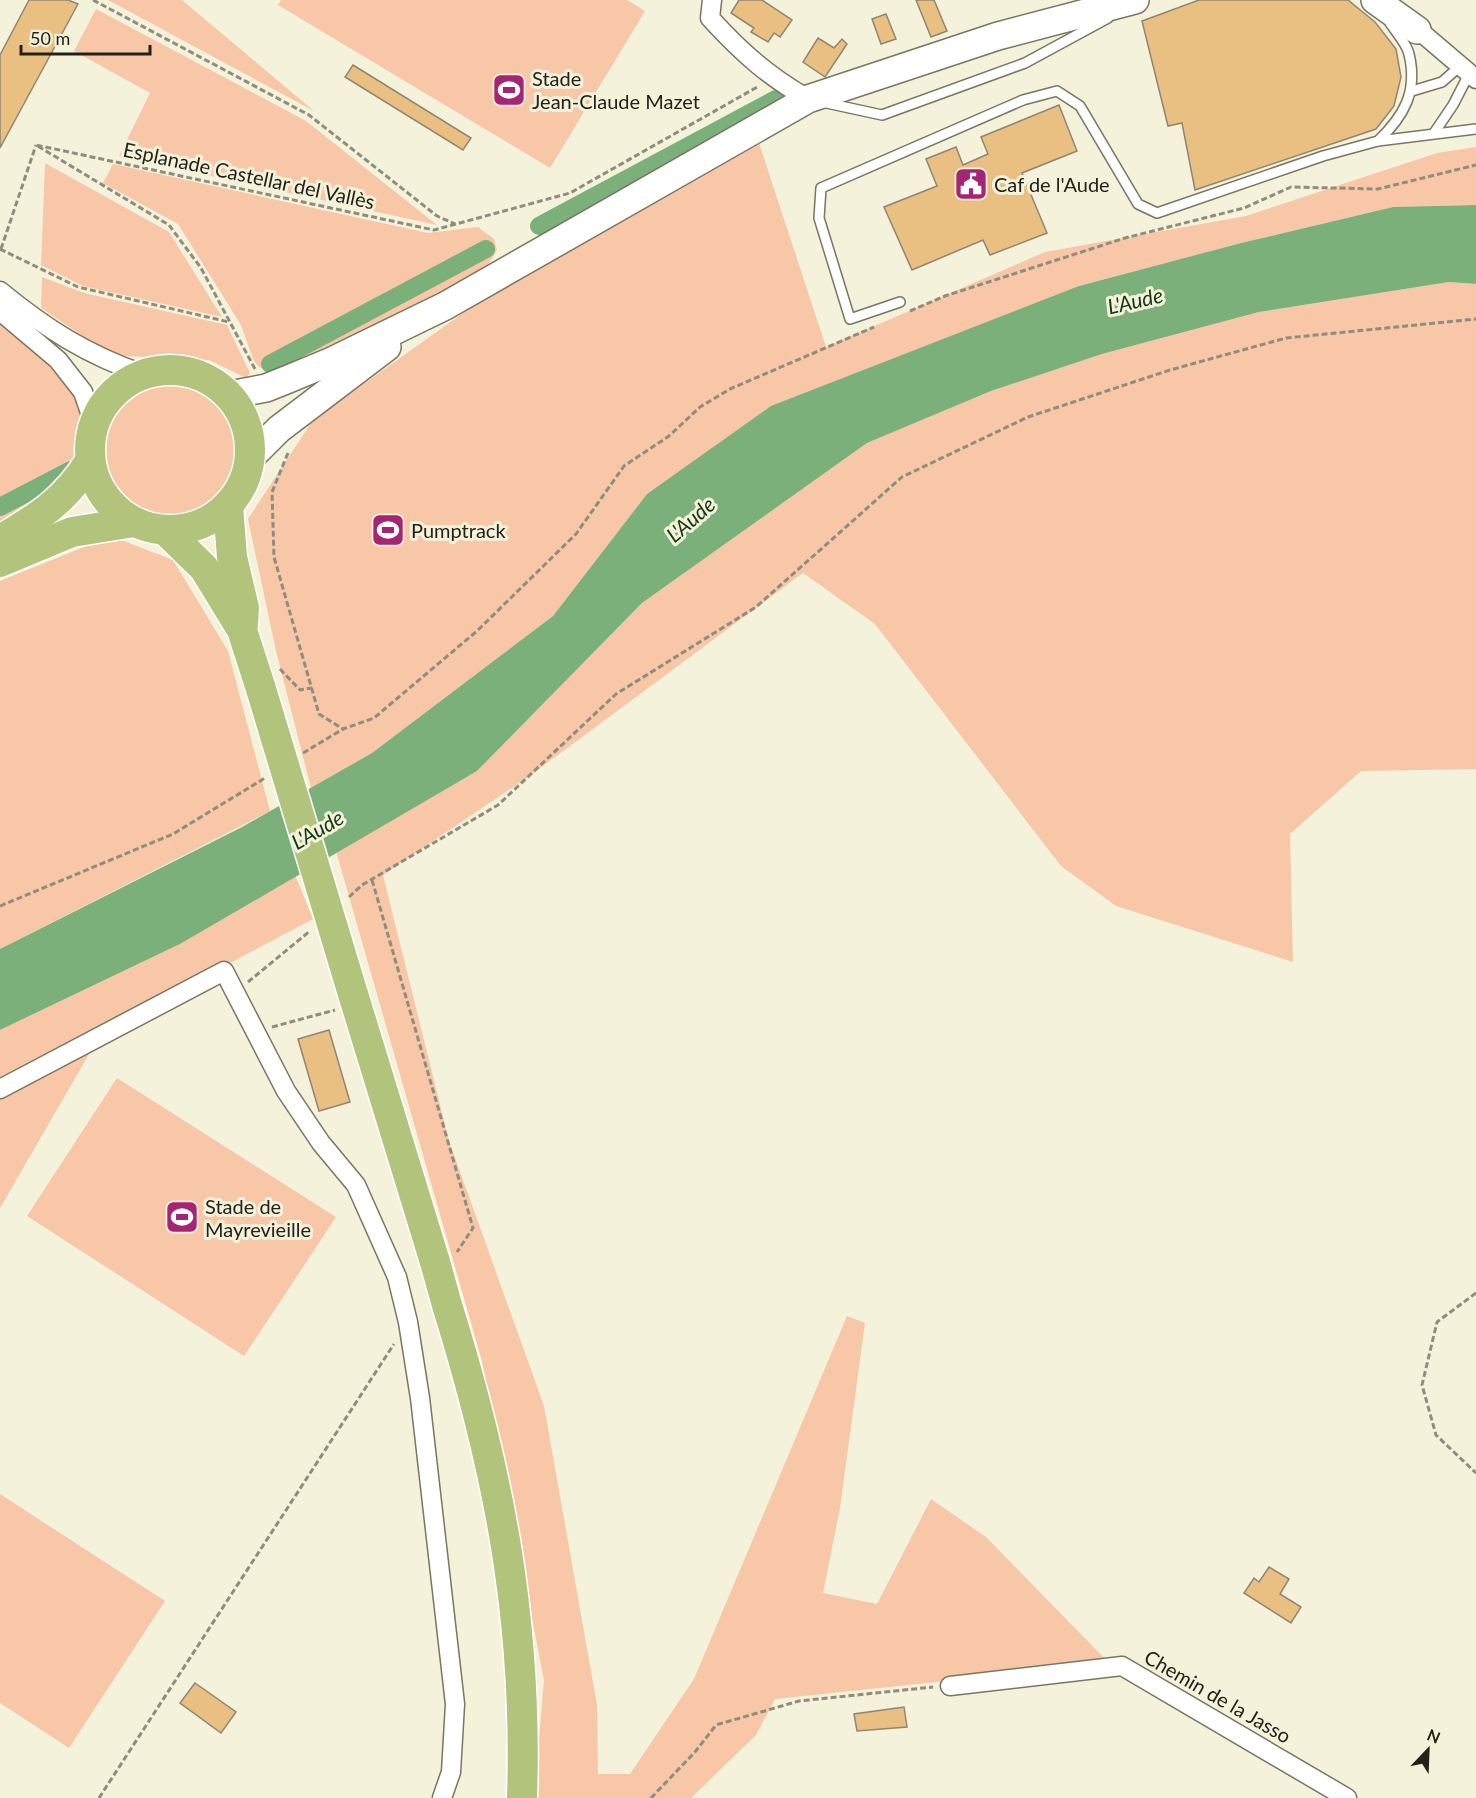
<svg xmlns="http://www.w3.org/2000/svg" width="1476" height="1798" font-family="Lato,sans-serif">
<rect width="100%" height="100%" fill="#f5f2db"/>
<g fill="#f7c7a8">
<path d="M108,0H182L314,111Z"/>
<path d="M281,0H627L645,11L550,168L278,5Z"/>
<path d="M96,9L306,121L437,225L119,156L150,93L74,51Z"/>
<path d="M759,143L826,347L1045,252L1246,216L1437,153L1476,147V205L1393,207L1241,243L1079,286L647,494L553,616L372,753L311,788L276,651L248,519L313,420L473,306Z"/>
<path d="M45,163L169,232L222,317L83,286L41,265Z"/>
<path d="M113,164L428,233L478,227L494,239L497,250L490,262L471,278L307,360L269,372L258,366L253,359L241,325L178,224L103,183Z"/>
<path d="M42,277L84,293L227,325L250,373L246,378L209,360L125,356L98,346L41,308Z"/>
<path d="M1449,282L1476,284V769L1361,771L1290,834L1293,962L1116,906L1061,866L875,624L803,573L535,772L383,875L449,1141L544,1406L597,1705L598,1774H630L694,1679L847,1316L865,1323L840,1508L823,1593L877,1604L931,1499L986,1537L1110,1664L775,1699L756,1735L691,1798H534L544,1680L482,1361L336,851L477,771L642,603L867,443L991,391L1102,354L1259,312Z"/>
<path d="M0,323L41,357L81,402L85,423L71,480L0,533Z"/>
<circle cx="172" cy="453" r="69"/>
<path d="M111,536L173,560L228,651L270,811L0,949V581Z"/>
<path d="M295,875L313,919L103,1030L0,1208V1030L180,944Z"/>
<path d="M117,1078L336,1217L244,1356L27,1216Z"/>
<path d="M0,1494L165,1601L69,1748L0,1703Z"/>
</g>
<path fill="#7bb07b" d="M1476,205V284L1449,282L1259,312L1102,354L991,391L867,443L642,603L477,771L180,944L0,1030V949L242,827L372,753L553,616L647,494L771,406L1079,286L1241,243L1393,207Z"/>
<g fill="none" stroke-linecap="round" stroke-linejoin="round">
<g stroke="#7bb07b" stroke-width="18">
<path d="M539,226L776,99"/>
<path d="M270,364L486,249"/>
<path d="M0,507L71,470"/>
</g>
</g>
<g fill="#e9c081" stroke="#918573" stroke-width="1.5">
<path d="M29,0H68L78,4L0,148V55Z"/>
<path d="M739,0H762L792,20L780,37L774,33L768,42L751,32L754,28L731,13Z"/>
<path d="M916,0H934L947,31L931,37Z"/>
<path d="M1199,0H1348L1375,22L1396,49L1401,77L1394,106L1376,129L1195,190L1182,123L1168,126L1142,21Z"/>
<path d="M886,14L896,39L881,44L872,19Z"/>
<path d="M818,38L834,48L842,39L847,44L825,77L803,62Z"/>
<path d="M353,65L471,138L463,150L345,77Z"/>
<path d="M1059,105L1077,151L1022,173L1047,233L990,255L983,240L912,270L884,207L937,186L926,159L956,147L963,165L988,154L981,137Z"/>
<path d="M329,1030L350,1102L319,1111L298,1039Z"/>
<path d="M1269,1567L1289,1579L1280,1594L1301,1607L1291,1623L1244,1593L1254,1578L1259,1582Z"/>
<path d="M195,1683L236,1712L221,1733L180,1703Z"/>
<path d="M904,1707L907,1727L857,1731L854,1714Z"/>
</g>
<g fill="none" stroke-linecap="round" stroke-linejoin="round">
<defs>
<g id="service">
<path d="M1412,91L1442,82L1459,67"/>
<path d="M822,102L882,115L1025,63L1108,18"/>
<path d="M1434,133L1453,105L1469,74"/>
<path d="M1378,141C1404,116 1418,92 1409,54C1407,44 1396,32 1390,23"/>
<path d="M900,302L850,319L819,218L821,188L1023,100L1057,91L1080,106L1138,204L1157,213L1323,156L1378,141L1476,129"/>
</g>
<g id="minor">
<path d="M712,0L710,18C742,53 768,76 808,99"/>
<path d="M1409,22L1476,79"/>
<path d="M0,291C45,328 87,355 143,374"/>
<path d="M0,311L58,360L83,392L94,424"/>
<path d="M0,1089L224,971L286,1091L321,1143L356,1185L397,1277L408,1322L420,1398L455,1704L451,1772L442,1798"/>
<path d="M950,1686L1122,1666L1347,1798"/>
</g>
<g id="secondary">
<path d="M1375,0L1417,30"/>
<path d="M229,395L266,388L286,380L332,361L445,306L808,99L998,36L1135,0"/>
<path d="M250,458L279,429L387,347"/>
</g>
<g id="primary">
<circle cx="170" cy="450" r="80"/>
<path d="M228,506L232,557L244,608L243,624"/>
<path d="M166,531L204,568L242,630L261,689"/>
<path d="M0,540C39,517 66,500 90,461"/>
<path d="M0,562L72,532L134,522"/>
<path d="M353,994L435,1262"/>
<path d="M447,1305C499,1472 528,1622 522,1798"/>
</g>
</defs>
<use href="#service" stroke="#797662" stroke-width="12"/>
<use href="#minor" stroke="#797662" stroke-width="21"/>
<use href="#secondary" stroke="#797662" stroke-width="30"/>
<use href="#primary" stroke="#fff" stroke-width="33"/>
<g stroke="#8f8d7e" stroke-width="3" stroke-dasharray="6 3" stroke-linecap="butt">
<path d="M93,0L309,115L437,216L455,224"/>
<path d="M0,249L78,287L229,322"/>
<path d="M1,249L36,145"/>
<path d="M910,311L945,296L1125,238L1244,208L1291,187L1378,189L1476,165"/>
<path d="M255,369L201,268L169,225L36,145L434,230L570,193L759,86"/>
<path d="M288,453L272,492L274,557L319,714L343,729L374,718L477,631L576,534L624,466L669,436L700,407L730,389L874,327"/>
<path d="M280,669L300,690L312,688"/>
<path d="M303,753L343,729"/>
<path d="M372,880L473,1228L457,1252"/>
<path d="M349,897L362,885L498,805L616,694L756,607L902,477L1028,417L1170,370L1286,338L1476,319"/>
<path d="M0,906L173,834L265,778"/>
<path d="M248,982L310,931"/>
<path d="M272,1027L335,1010"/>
<path d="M1476,1293L1437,1322L1422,1385L1436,1435L1476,1473"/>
<path d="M99,1798L394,1344"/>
<path d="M651,1798L695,1752L716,1725L799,1701L933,1687"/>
</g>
<use href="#service" stroke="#fff" stroke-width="9"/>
<use href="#minor" stroke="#fff" stroke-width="18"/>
<use href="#secondary" stroke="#fff" stroke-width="27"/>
<use href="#primary" stroke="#b2c37b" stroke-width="30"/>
<defs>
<g id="primary-bridge">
<path d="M261,689L353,994"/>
<path d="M435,1262L447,1305"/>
</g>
</defs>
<use href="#primary-bridge" stroke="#fff" stroke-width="33" stroke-linecap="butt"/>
<use href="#primary-bridge" stroke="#b2c37b" stroke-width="30"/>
</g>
<defs>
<symbol id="stadium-square" viewBox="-11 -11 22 22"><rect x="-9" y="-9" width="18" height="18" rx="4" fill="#a52575" stroke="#f5f2db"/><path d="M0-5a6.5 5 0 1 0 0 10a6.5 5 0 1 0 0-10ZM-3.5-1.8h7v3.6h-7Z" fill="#fff"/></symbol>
<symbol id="civic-square" viewBox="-11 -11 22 22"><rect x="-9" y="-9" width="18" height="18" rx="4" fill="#a52575" stroke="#f5f2db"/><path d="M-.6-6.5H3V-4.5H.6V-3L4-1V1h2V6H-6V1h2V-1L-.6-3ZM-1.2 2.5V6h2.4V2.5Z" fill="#fff"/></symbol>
</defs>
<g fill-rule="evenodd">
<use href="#stadium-square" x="490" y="71" width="38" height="38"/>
<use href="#civic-square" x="952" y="165" width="38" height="38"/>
<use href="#stadium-square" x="369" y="511" width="38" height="38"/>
<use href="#stadium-square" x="163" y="1198" width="38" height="38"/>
</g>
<g text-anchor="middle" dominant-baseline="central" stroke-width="6" stroke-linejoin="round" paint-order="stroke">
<g font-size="20" fill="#23221a" stroke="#f5f2db" text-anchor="start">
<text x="532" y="78">Stade<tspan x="532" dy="23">Jean-Claude Mazet</tspan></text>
<text x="994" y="184">Caf de l'Aude</text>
<text x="411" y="530">Pumptrack</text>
<text x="205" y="1206">Stade de<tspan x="205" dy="23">Mayrevieille</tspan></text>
</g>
<g font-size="20" fill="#23221a" stroke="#f5f2db">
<text transform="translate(249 175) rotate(12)">Esplanade Castellar del Vallès</text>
<text transform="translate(1218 1696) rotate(30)">Chemin de la Jasso</text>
</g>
<g font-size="21" font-style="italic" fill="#113713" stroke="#f5f2db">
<text transform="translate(1135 300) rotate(-13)">L'Aude</text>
<text transform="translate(690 519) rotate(-41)">L'Aude</text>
<text transform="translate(317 829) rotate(-30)">L'Aude</text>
</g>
</g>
<g transform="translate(1428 1750) rotate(23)" stroke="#f5f2db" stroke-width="4.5" paint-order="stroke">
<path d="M0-4.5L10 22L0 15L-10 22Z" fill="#23221a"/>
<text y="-9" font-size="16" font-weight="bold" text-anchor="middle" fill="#23221a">N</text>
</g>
<path d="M21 45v9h129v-9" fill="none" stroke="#23221a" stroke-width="3"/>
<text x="30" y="45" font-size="18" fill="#23221a" stroke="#f5f2db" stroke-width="4.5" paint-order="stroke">50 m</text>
</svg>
